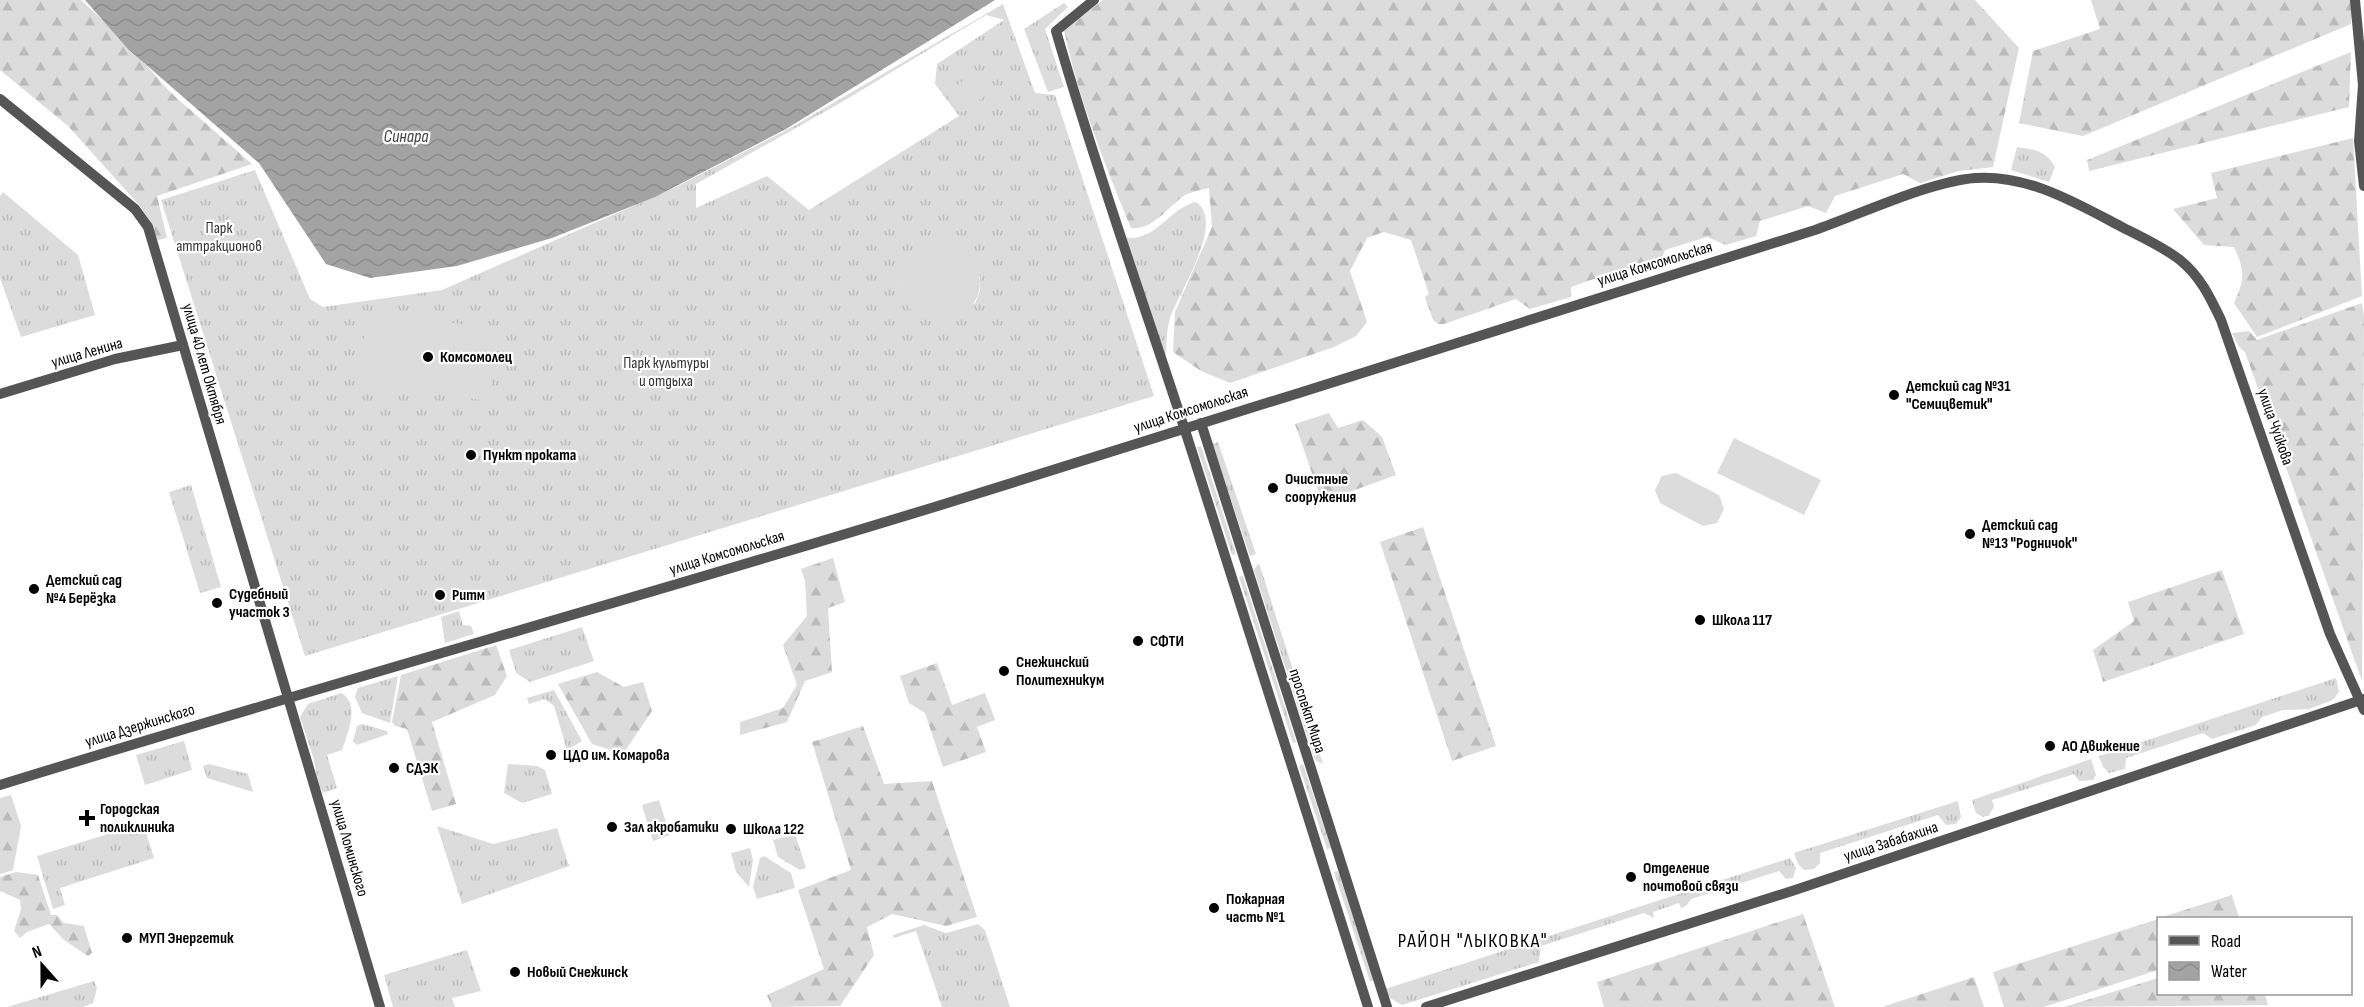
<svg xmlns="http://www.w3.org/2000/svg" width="2364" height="1007" font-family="'Sofia Sans Condensed',sans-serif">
<defs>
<pattern id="grass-tufts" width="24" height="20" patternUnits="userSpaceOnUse" patternTransform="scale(1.5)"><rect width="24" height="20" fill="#dcdcdc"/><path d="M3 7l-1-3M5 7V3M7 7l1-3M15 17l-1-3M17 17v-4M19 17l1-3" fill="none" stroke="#bbb"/></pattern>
<pattern id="forest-firs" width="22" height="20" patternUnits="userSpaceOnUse" patternTransform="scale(1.5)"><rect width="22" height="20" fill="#dcdcdc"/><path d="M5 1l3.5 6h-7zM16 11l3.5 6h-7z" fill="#bbb"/></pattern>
<pattern id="water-waves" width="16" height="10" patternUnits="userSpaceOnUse" patternTransform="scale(1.5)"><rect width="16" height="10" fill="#a3a3a3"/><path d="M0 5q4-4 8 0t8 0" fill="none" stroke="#8b8b8b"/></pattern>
</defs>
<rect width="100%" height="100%" fill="#fff"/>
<g fill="url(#grass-tufts)" fill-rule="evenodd">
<path d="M1064,3L1068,7L1045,29L1064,87L1048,92L1024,29Z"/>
<path d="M1003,4L1035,93L1055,95L1154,396L305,656L161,200L255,170L310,299L323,307L442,290L674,188L785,131ZM986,15L1004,20L937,64L935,84L959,116L809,210L767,176L696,208V184L842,102ZM923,246L980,276V290L975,304L901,289C899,270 906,256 923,246Z"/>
<path d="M2017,147C2035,150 2045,150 2055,167L2049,182L2011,170Z"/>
<path d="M3,192L78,255L95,315L21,337L0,278V196Z"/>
<path d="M1196,202C1226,222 1179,292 1170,318C1166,331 1167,347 1165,360L1121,236C1153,247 1168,208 1196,202Z"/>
<path d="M1218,442L1256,554L1250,556L1212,444Z"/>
<path d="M1201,446L1236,554L1232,555L1197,447Z"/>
<path d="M191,485L221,587L200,593L169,492Z"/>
<path d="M1259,563L1323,764L1315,760L1254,570Z"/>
<path d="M1243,576L1296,742L1293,743L1239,577Z"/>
<path d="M459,611L463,625L471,626L474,634L445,643L441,617Z"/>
<path d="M582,627L594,661L530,682L516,673L509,650Z"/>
<path d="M398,676L390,723L362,713L355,697L358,688Z"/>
<path d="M2336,678L2339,692L2333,700L2309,709L2283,710L2262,717L2256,725L2212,739L2203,733L2126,758L2125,769L2109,773L2103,767L2099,756Z"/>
<path d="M554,690L582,741L567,750L554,706L545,699L529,704L527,698Z"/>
<path d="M341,693C361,703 347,734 342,750L327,755L337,788L323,793L318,784L314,760L300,717L308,704Z"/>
<path d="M362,724L387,731L388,734L357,745L353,741L357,726Z"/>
<path d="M184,741L192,770L145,785L136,755Z"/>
<path d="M2091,759L2096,775L2093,780L2079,781L2074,774L1992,800L1994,807L1989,815L1983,817L1976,813L1972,800Z"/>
<path d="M209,764L248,774L253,792L207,778L203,766Z"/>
<path d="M508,764L537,766L545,770L552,794L522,803L504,793Z"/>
<path d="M1303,764L1331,848L1327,849L1299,766Z"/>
<path d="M1958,801L1961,817L1956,824L1946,825L1938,815L1820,853V863L1814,869L1804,870L1798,864L1794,853Z"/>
<path d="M143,823L154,858L60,888L65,905L53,909L37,856Z"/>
<path d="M437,826L493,844L557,828L569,866L462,904Z"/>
<path d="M795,834L806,868L800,870L778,857L773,840Z"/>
<path d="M750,848L753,860L749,887L736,872L731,853Z"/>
<path d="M764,856L791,873L795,888L757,899L753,887L760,858Z"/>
<path d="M1790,858L1796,868L1793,878L1786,879L1779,871L1691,899L1686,906L1681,908L1679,903L1653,912L1654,918L1644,913L1541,946L1539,962L1402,1005L1390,998L1385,989Z"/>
<path d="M1338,871L1374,980L1370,982L1334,872Z"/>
<path d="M978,924L985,930L1010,1007H942L916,931L894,938L893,935L924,925L946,933Z"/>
<path d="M467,950L481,991L452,998L455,1007H393L384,975Z"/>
<path d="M94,981L97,988L93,1003L83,1007H7Z"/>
</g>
<g fill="url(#forest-firs)">
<path d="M0,0H81L122,38L170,92L252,164L157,196L167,238L155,241L148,218L139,205L68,126L0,70Z"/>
<path d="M1103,0H1975L2019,48L1993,167L1959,171L1920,183L1903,174L1835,196L1826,213L1808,206L1760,221L1756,236L1726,245L1707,237L1665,250L1658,268L1618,280L1614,272L1571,287V297L1530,309L1516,299L1444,324H1438L1433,320L1425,297L1429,294L1411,240L1384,232L1367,238L1350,271L1367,322L1356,336L1334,347L1230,383L1201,371L1173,352L1175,312L1212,227L1209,188C1201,190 1189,192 1182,197C1166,209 1153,230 1131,228C1104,162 1079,100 1064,30Z"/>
<path d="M2091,0H2353L2351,24L2083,136L2019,123L2033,51L2100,29Z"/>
<path d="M2351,52L2349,107L2089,171L2087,160Z"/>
<path d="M2353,138L2362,296L2257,337L2234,303C2245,279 2245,271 2234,247L2204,245L2173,209L2217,198L2211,173Z"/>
<path d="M2362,303L2364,316L2362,681L2245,352L2239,347L2232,333L2249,331L2257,340Z"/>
<path d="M1329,413L1338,428L1363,420L1382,437L1396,475L1322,502L1295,424Z"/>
<path d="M1423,527L1496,746L1452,761L1380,542Z"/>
<path d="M833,558L845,602L828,608L832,672L805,681L787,722L740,735V722L783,708L797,685L783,645L807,616L805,581L801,569Z"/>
<path d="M2222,570L2244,634L2103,682L2093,650L2134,621L2128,602Z"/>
<path d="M496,645L507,676L495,695L432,722L456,804L432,811L407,729L395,726L392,722L401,675Z"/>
<path d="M937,663L952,705L985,693L995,720L977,727L986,752L943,767L925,713L909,703L900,676Z"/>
<path d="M597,672L624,687L643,682L652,711L623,754L592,744L558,684Z"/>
<path d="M863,726L884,784L932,781L977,917L946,926L892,914L867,927L874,955L840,1006L772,1007L767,995L824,969L798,890L851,870L812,742Z"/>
<path d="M11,795L21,826L13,870L0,874V798Z"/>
<path d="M16,872L38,875L51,915H57L64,923L84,926L92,953L88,956L64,940L49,924L27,932L20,938L14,931L21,909L20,900L0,891V877Z"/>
<path d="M2232,895L2239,918H2159Z"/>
<path d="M1803,914L1835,1007H1604L1597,982Z"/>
<path d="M2158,919V970L2044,1007H2004L1993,972Z"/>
<path d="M1974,977L1984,1007H1882Z"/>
<path d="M2158,978V994H2265L2268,1005L2064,1007Z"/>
</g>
<g fill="#dcdcdc">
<path d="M974,73L988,94L960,113L946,93Z"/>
<circle cx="940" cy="282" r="40"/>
<path d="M367,312L499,329L490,401L358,384Z"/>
<path d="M1734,438L1821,480L1804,515L1717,473Z"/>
<path d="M1676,473L1719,495L1724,509L1717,523L1703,526L1660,503L1655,490L1662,476Z"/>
<path d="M659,800L670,835L653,841L642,805Z"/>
</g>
<path fill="url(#water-waves)" d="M85,0H995L786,129L655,197L552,238L457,266L370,278L326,264L259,163L128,49Z"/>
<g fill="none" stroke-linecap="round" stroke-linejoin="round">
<g stroke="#555" stroke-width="10">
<path d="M1094,0L1056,31C1097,173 1147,312 1192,452C1252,637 1309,822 1368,1007"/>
<path d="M2355,0L2363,85L2359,141L2364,186"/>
<path d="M0,99L135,209L148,227L380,1007"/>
<path d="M0,394L115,359L183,345"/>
<path d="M1201,423L1387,1007"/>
<path d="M0,785C313,688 628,601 941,505C1233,415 1523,321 1815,230C1861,214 1928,182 1975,178C2027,174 2076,203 2120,226C2141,237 2162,246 2180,260C2200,276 2210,297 2221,320L2330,634L2364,710"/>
<path d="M1426,1007L1792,891L2364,699"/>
</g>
</g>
<g fill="#000" stroke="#fff" stroke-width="2">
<circle cx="428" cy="357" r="6"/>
<circle cx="1894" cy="395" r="6"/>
<circle cx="471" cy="455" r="6"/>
<circle cx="1273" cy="488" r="6"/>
<circle cx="1970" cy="534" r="6"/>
<circle cx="34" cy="589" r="6"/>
<circle cx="440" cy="595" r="6"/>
<circle cx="217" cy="603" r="6"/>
<circle cx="1700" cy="620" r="6"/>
<circle cx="1138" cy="641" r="6"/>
<circle cx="1004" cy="671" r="6"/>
<circle cx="2050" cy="746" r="6"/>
<circle cx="551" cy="755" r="6"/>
<circle cx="394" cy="768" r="6"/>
<path d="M84 809h6v6h6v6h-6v6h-6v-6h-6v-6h6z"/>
<circle cx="612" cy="827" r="6"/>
<circle cx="731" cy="829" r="6"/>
<circle cx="1631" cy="877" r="6"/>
<circle cx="1214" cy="908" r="6"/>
<circle cx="127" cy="938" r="6"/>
<circle cx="515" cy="972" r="6"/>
</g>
<g text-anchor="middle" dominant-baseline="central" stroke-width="4.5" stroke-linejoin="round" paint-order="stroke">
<g font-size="16" fill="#333" stroke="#fff">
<text x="219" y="228">Парк<tspan x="219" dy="18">аттракционов</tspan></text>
<text x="666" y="363">Парк культуры<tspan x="666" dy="18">и отдыха</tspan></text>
</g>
<g font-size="16" fill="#000" stroke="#fff">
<text transform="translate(1655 264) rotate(-17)">улица Комсомольская</text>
<text transform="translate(87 353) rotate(-16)">улица Ленина</text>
<text transform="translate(204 364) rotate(74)">улица 40 лет Октября</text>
<text transform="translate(1191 410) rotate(-18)">улица Комсомольская</text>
<text transform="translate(2275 427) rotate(71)">улица Чуйкова</text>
<text transform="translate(727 553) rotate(-17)">улица Комсомольская</text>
<text transform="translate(1307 711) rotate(72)">проспект Мира</text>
<text transform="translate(140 726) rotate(-17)">улица Дзержинского</text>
<text transform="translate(1891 842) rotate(-18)">улица Забабахина</text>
<text transform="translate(349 848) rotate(74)">улица Ломинского</text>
</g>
<g font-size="16" font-weight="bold" fill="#000" stroke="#fff" text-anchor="start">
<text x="440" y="357">Комсомолец</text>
<text x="1906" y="386">Детский сад №31<tspan x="1906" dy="18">"Семицветик"</tspan></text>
<text x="483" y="455">Пункт проката</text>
<text x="1285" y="479">Очистные<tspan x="1285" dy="18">сооружения</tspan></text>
<text x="1982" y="525">Детский сад<tspan x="1982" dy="18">№13 "Родничок"</tspan></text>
<text x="46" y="580">Детский сад<tspan x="46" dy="18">№4 Берёзка</tspan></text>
<text x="229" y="594">Судебный<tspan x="229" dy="18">участок 3</tspan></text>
<text x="452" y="595">Ритм</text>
<text x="1712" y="620">Школа 117</text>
<text x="1150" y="641">СФТИ</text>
<text x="1016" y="662">Снежинский<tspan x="1016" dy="18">Политехникум</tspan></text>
<text x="2062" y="746">АО Движение</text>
<text x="563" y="755">ЦДО им. Комарова</text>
<text x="406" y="768">СДЭК</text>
<text x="100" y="809">Городская<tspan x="100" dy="18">поликлиника</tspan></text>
<text x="624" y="827">Зал акробатики</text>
<text x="743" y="829">Школа 122</text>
<text x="1643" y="868">Отделение<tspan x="1643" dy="18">почтовой связи</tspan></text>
<text x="1226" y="899">Пожарная<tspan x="1226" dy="18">часть №1</tspan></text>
<text x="139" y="938">МУП Энергетик</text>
<text x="527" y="972">Новый Снежинск</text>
</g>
<g font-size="18" font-style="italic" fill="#444" stroke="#fff">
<text x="406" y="136">Синара</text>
</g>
<g font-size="20" letter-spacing="1.5" fill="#000" stroke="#fff">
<text x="1473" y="941">РАЙОН "ЛЫКОВКА"</text>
</g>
</g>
<rect x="2157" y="917" width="195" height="78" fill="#ffffff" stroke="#999999" stroke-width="1.5"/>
<rect x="2169" y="936" width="30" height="9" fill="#555555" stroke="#999999" stroke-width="1.5"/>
<text x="2211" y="947" font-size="18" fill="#000000">Road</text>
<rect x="2169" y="962" width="30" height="18" fill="url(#water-waves)" stroke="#999999" stroke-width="1.5"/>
<text x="2211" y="977" font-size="18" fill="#000000">Water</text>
<g transform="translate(42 965) rotate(339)" stroke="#ffffff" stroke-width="4.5" paint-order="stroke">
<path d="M0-4.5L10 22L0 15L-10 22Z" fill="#000000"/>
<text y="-9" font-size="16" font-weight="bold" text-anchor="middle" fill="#000000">N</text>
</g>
</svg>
